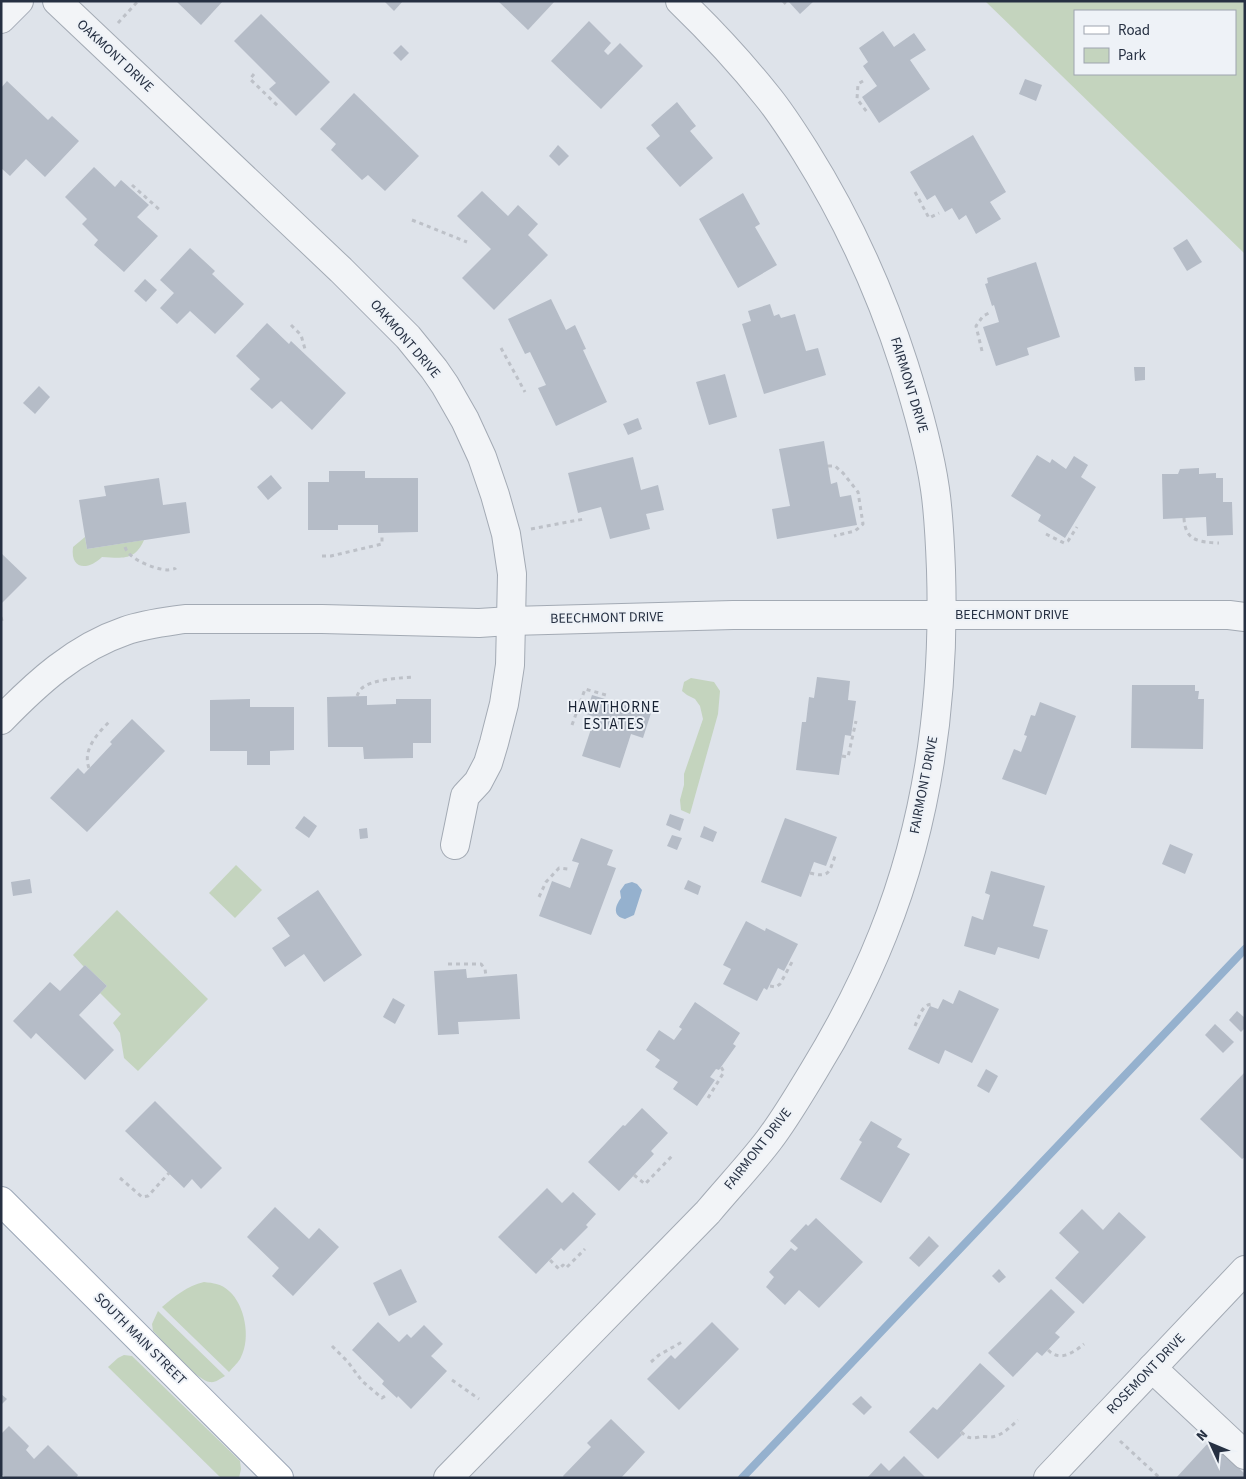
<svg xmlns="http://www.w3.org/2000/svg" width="1246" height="1479" font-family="'Source Sans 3',sans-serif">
<rect width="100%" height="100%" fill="#dee3ea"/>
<g fill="#c4d4be" fill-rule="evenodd">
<path d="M985,1H1245V254ZM1235,11V74H1075V11Z"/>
<path d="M85,537L87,549L144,540C135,561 122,558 102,557C89,570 70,571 73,547Z"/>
<path d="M691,678L714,682L720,691L718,714L690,814L681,810L680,800L684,785V774L703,719L700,706L695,699L687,695L682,691L684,682Z"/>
<path d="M236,865L262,890L235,918L209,893Z"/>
<path d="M117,910L208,999L138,1071L124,1058L120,1033L113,1023L121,1014L100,993L107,986L85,965L84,967L73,955Z"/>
<path d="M204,1282C213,1283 222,1284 229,1291C245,1305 251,1338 241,1357C239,1362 233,1367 229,1372L162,1307C175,1296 187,1286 204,1282Z"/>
<path d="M158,1311L225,1376C220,1379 215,1383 210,1382C197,1381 164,1342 153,1331L152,1324Z"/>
<path d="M124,1355L132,1356L240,1461L241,1469L239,1478H221L108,1367L118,1358Z"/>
</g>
<path fill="#95b1ce" d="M632,882L637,884L642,890L634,915L625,919C612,916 615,906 621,898L620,891L625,884Z"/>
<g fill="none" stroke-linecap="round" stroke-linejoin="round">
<path stroke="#95b1ce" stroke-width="8" d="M742,1478L1245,949"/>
</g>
<g fill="#b5bcc7">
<path d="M176,1H223L201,25Z"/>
<path d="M384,1H403L394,11Z"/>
<path d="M498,1H555L528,30Z"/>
<path d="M788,1H814L800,14Z"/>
<path d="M261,14L330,82L296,116L269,89L276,83L234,41Z"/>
<path d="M589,21L611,43L604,51L608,55L620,43L643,66L601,109L551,61Z"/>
<path d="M883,31L894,47L914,33L926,50L910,60L930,89L879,123L862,97L877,86L863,66L868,62L859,48Z"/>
<path d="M401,45L409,53L401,61L393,53Z"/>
<path d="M1025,79L1042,85L1036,101L1019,94Z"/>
<path d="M7,81L48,120L52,116L79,141L45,177L26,159L10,176L1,168V88Z"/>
<path d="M354,93L419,156L385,191L368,175L362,180L331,150L336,144L320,129Z"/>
<path d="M677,102L696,126L690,131L713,158L680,187L646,148L660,136L651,125Z"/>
<path d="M973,135L1006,192L990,202L1001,219L976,234L966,215L959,220L952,208L945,212L935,195L927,200L910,172Z"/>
<path d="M558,145L569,156L559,166L549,156Z"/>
<path d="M94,167L115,187L121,180L149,205L137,217L158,236L124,272L94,245L98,240L82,224L87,219L65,197Z"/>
<path d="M482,191L508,216L518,205L538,224L528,235L548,255L494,310L462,278L491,249L457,216Z"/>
<path d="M743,193L760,224L755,227L777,265L738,288L699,219Z"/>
<path d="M1187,239L1202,262L1187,271L1173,248Z"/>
<path d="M190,248L215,271L212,274L244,304L215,334L190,311L177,324L160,308L174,293L160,280Z"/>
<path d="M1036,262L1060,337L1027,348L1029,355L996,366L983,327L999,322L994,305L992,306L985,284L988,283L987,278Z"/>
<path d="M145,279L157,290L146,302L134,291Z"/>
<path d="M551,299L566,330L575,325L586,349L583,350L607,402L556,426L538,388L546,385L530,352L525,354L508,319Z"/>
<path d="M770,304L774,316L779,314L781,318L795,314L806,351L818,348L826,375L764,394L742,324L751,321L748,311Z"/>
<path d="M267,323L289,344L291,341L346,393L312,430L281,401L272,409L250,389L260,379L236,356Z"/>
<path d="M1134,367H1145V380L1135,381Z"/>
<path d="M725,374L737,417L709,425L696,382Z"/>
<path d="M39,386L50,397L35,414L23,403Z"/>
<path d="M638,418L642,429L628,435L623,424Z"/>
<path d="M824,441L831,484L837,482L840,497L851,495L857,525L777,539L772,509L790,506L779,449Z"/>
<path d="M1037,455L1050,463L1052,459L1066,469L1074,456L1088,465L1081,477L1096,487L1065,538L1038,521L1041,515L1011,496Z"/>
<path d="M633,457L641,490L658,485L664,510L646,514L650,529L610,539L601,507L578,513L568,473Z"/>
<path d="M1199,468V474L1216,473V478H1223V502H1232L1233,535L1207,536L1206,517L1163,519L1162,474H1178L1180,469Z"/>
<path d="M329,471H365V478H418V532L378,533V525H338V530H308V482H329Z"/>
<path d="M271,475L282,488L268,500L257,487Z"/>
<path d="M159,478L163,505L186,502L190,533L87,549L79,500L106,496L104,486Z"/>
<path d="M1,553L27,578L1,604Z"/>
<path d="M817,677L850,681L848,700L856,701L851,736L845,735L839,775L796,770L802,722H806L809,697L814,698Z"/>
<path d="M1132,685H1195V691H1199L1198,699H1204L1203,749L1131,748Z"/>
<path d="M592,695L651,713L643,738L631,734L620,768L582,756L595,717L586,714Z"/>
<path d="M367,696V705L396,704V699H431V743H413V758L364,759L363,747H328L327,697Z"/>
<path d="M250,699V707H294V750L270,751V765H247V751H210V700Z"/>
<path d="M1040,702L1076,716L1046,795L1002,779L1014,749L1021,752L1027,736L1024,735L1031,715L1035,716Z"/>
<path d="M132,719L165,751L87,832L50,798L78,768L84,774L112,744L110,742Z"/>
<path d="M670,814L684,819L680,831L666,825Z"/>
<path d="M304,816L317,826L309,838L295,828Z"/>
<path d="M785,818L837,837L826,866L814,862L801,897L761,882Z"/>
<path d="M704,826L717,832L713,842L700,837Z"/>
<path d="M367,828L368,838L360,839L359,829Z"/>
<path d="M672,835L682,838L677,850L667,846Z"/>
<path d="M581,838L613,850L607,865L616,868L591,935L539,916L552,881L570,888L579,863L572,861Z"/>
<path d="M1170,844L1193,854L1185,874L1162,864Z"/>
<path d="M991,871L1045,886L1033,926L1048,930L1039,959L998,947L995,955L964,946L972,916L983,920L990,895L985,893Z"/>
<path d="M30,879L32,893L13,896L11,882Z"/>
<path d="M688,880L701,886L698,895L684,889Z"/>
<path d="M318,890L362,955L324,982L304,954L285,967L272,948L290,936L277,918Z"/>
<path d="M746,921L765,931L766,928L798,944L784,971L778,968L767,990L764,988L757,1001L723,984L731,969L723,965Z"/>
<path d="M85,965L107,986L79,1015L114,1050L85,1080L36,1033L31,1039L13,1021L50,982L60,991Z"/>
<path d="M466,969L467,978L517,974L520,1019L458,1022L459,1034L438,1035L434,971Z"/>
<path d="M959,990L999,1009L972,1063L945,1050L939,1064L908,1049L930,1006L938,1009L943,999L953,1004Z"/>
<path d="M393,998L405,1005L395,1024L383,1017Z"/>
<path d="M695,1002L740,1033L733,1044L736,1046L721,1067L719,1070L716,1069L710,1077L715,1080L697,1106L673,1089L678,1082L655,1067L660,1060L646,1050L659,1030L674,1040L682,1029L679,1027Z"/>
<path d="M1237,1011L1245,1018V1028L1241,1032L1229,1020Z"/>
<path d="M1215,1024L1234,1042L1223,1053L1205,1035Z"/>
<path d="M986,1069L998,1076L989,1093L977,1086Z"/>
<path d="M1245,1072V1157L1242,1159L1200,1119Z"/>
<path d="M155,1101L222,1168L201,1189L192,1179L184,1188L125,1131Z"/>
<path d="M642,1108L668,1133L651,1151L654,1154L619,1191L588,1162L623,1125L625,1126Z"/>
<path d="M871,1121L902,1139L897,1147L910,1154L881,1203L840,1179L862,1142L859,1140Z"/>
<path d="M547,1188L562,1203L573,1192L596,1214L586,1225L588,1227L564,1251L561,1248L536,1274L498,1237Z"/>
<path d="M275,1207L309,1239L319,1228L339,1247L293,1296L272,1276L279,1268L247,1237Z"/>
<path d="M1082,1209L1103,1230L1119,1212L1146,1237L1083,1304L1055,1278L1079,1252L1059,1233Z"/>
<path d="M816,1218L863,1262L819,1308L799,1290L785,1305L766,1287L774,1277L769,1272L791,1248L795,1251L798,1248L790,1241L806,1224L808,1226Z"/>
<path d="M929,1236L939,1246L919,1267L909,1258Z"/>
<path d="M401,1269L417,1302L389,1316L373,1283Z"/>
<path d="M999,1269L1006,1277L999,1283L992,1276Z"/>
<path d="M1051,1289L1075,1312L1055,1333L1060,1337L1042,1356L1037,1352L1013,1377L988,1353Z"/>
<path d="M378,1322L399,1342L407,1334L411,1338L424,1325L443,1344L431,1356L447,1371L411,1409L398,1396L397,1398L382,1384L384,1381L352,1350Z"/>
<path d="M712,1322L739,1349L679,1410L647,1379L671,1355L675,1359Z"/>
<path d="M980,1363L1005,1386L960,1433L962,1435L938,1459L909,1432L933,1407L937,1410Z"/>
<path d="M1,1394L7,1399L1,1405Z"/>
<path d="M861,1396L872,1407L864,1415L852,1404Z"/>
<path d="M611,1419L645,1452L621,1478H564L563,1476L591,1447L587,1443Z"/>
<path d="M9,1426L29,1446L26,1450L34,1459L48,1445L78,1475L76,1478H6L1,1474V1434Z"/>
<path d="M1210,1441L1245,1474V1478H1176Z"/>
<path d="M904,1456L926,1478H867L881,1463L889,1471Z"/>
</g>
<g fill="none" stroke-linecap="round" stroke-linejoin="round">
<defs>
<g id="minor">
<path d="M57,1L341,270L408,337L434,369L445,385L465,420L482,457L495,495L506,534L512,574L511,621L510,665L504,704L494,743L488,763L478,782L465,796L455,845"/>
<path d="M1,720C37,683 75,648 125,631C145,624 165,622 185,619H322L479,623L511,621L733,615H1229L1245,617"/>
<path d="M1152,1368L1245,1455"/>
<path d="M448,1478L708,1212C728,1188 750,1165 769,1140C785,1119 799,1095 813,1072C840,1028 864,982 883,934C929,819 945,693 941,570C940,543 939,516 935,489C929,447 917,406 904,365C880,290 847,218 805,151C793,132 781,113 767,96C740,62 711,31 680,1"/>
<path d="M1048,1478L1245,1270"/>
</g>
<path id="tertiary" d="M1,19L19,1"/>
<path id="primary" d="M1,1201L279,1478"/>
</defs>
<use href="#minor" stroke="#a3aab4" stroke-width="30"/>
<use href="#tertiary" stroke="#a3aab4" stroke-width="30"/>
<use href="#primary" stroke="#9ca7b7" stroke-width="30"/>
<g stroke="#bdc1c8" stroke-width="3" stroke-dasharray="4 4" stroke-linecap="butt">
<path d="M783,1L787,5"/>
<path d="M118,23L138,1"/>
<path d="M254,74L250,79L279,107"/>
<path d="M863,81L858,84L857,99L867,112"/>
<path d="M132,185L161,211"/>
<path d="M915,192L929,218L939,213"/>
<path d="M412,220L467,242"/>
<path d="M291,325L301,335L305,349"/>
<path d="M501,348L525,392"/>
<path d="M982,351L976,326L983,316L989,313"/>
<path d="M828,466H835L843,473L858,492L863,524L855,531L834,536"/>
<path d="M1184,518C1185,541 1199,542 1219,543"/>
<path d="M531,529L584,519"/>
<path d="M1046,534L1064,543L1068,541L1077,527"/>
<path d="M125,547C129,560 155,569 167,570C168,570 175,569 176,568"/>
<path d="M322,556H331L382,544V537"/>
<path d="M1,617L2,621L1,623"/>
<path d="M357,696C358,694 359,691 361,689C371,679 401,678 414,677"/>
<path d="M572,725L585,689L606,695"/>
<path d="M842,756L848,757L856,721"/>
<path d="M89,768C82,750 98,733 109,722"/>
<path d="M810,873C829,878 829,873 835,856"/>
<path d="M539,897L546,882L559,868L568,869"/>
<path d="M448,964H481L485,969L486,976"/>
<path d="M770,986L776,987L780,984L792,962"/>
<path d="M915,1026C919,1017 922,1003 934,1004"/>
<path d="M708,1098L724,1072L721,1067"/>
<path d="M634,1175L645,1184L672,1156"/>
<path d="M120,1178L142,1197L148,1196L169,1173"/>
<path d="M550,1260L559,1269L563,1265L566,1268L585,1249"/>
<path d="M332,1346L348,1362L362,1381L382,1398L385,1396"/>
<path d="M1048,1350C1060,1362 1073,1353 1084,1344"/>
<path d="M651,1362L659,1355L682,1342"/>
<path d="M452,1380L479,1399"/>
<path d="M961,1432C968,1438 970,1439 979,1437C982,1436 987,1437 991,1437C1002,1436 1010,1427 1018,1420"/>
<path d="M1120,1441L1160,1478"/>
</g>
<use href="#minor" stroke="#f2f4f7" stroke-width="28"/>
<use href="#tertiary" stroke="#f2f4f7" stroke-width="28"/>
<use href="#primary" stroke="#fff" stroke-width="28"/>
</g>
<g text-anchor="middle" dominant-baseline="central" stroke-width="4" stroke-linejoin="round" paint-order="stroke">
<g font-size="14" fill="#263042" stroke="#eef2f7">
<text transform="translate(115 56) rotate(43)">OAKMONT DRIVE</text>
<text transform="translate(405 339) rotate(49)">OAKMONT DRIVE</text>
<text transform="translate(909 385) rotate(73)">FAIRMONT DRIVE</text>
<text x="1012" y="615">BEECHMONT DRIVE</text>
<text transform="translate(607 618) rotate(-1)">BEECHMONT DRIVE</text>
<text transform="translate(924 785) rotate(-79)">FAIRMONT DRIVE</text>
<text transform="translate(758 1149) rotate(-52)">FAIRMONT DRIVE</text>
<text transform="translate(140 1339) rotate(45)">SOUTH MAIN STREET</text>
<text transform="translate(1146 1374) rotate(-46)">ROSEMONT DRIVE</text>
</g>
<g font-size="15" letter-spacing="1" fill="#182233" stroke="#eef2f7">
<text x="614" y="707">HAWTHORNE<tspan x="614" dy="17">ESTATES</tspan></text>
</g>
</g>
<rect width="1246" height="1479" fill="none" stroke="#263042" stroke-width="5"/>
<rect x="1074" y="10" width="162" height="65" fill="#eef2f7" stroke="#9ea4af"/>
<rect x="1084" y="26" width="25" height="8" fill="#ffffff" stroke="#9ea4af"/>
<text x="1118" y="35" font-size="15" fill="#263042">Road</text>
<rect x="1084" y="48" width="25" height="15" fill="#c4d4be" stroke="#9ea4af"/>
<text x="1118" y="60" font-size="15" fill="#263042">Park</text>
<g transform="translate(1211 1444) rotate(314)" stroke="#eef2f7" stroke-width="4" paint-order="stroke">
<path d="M0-4L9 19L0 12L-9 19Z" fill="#263042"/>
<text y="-8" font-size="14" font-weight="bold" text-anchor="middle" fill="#263042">N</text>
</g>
</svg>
